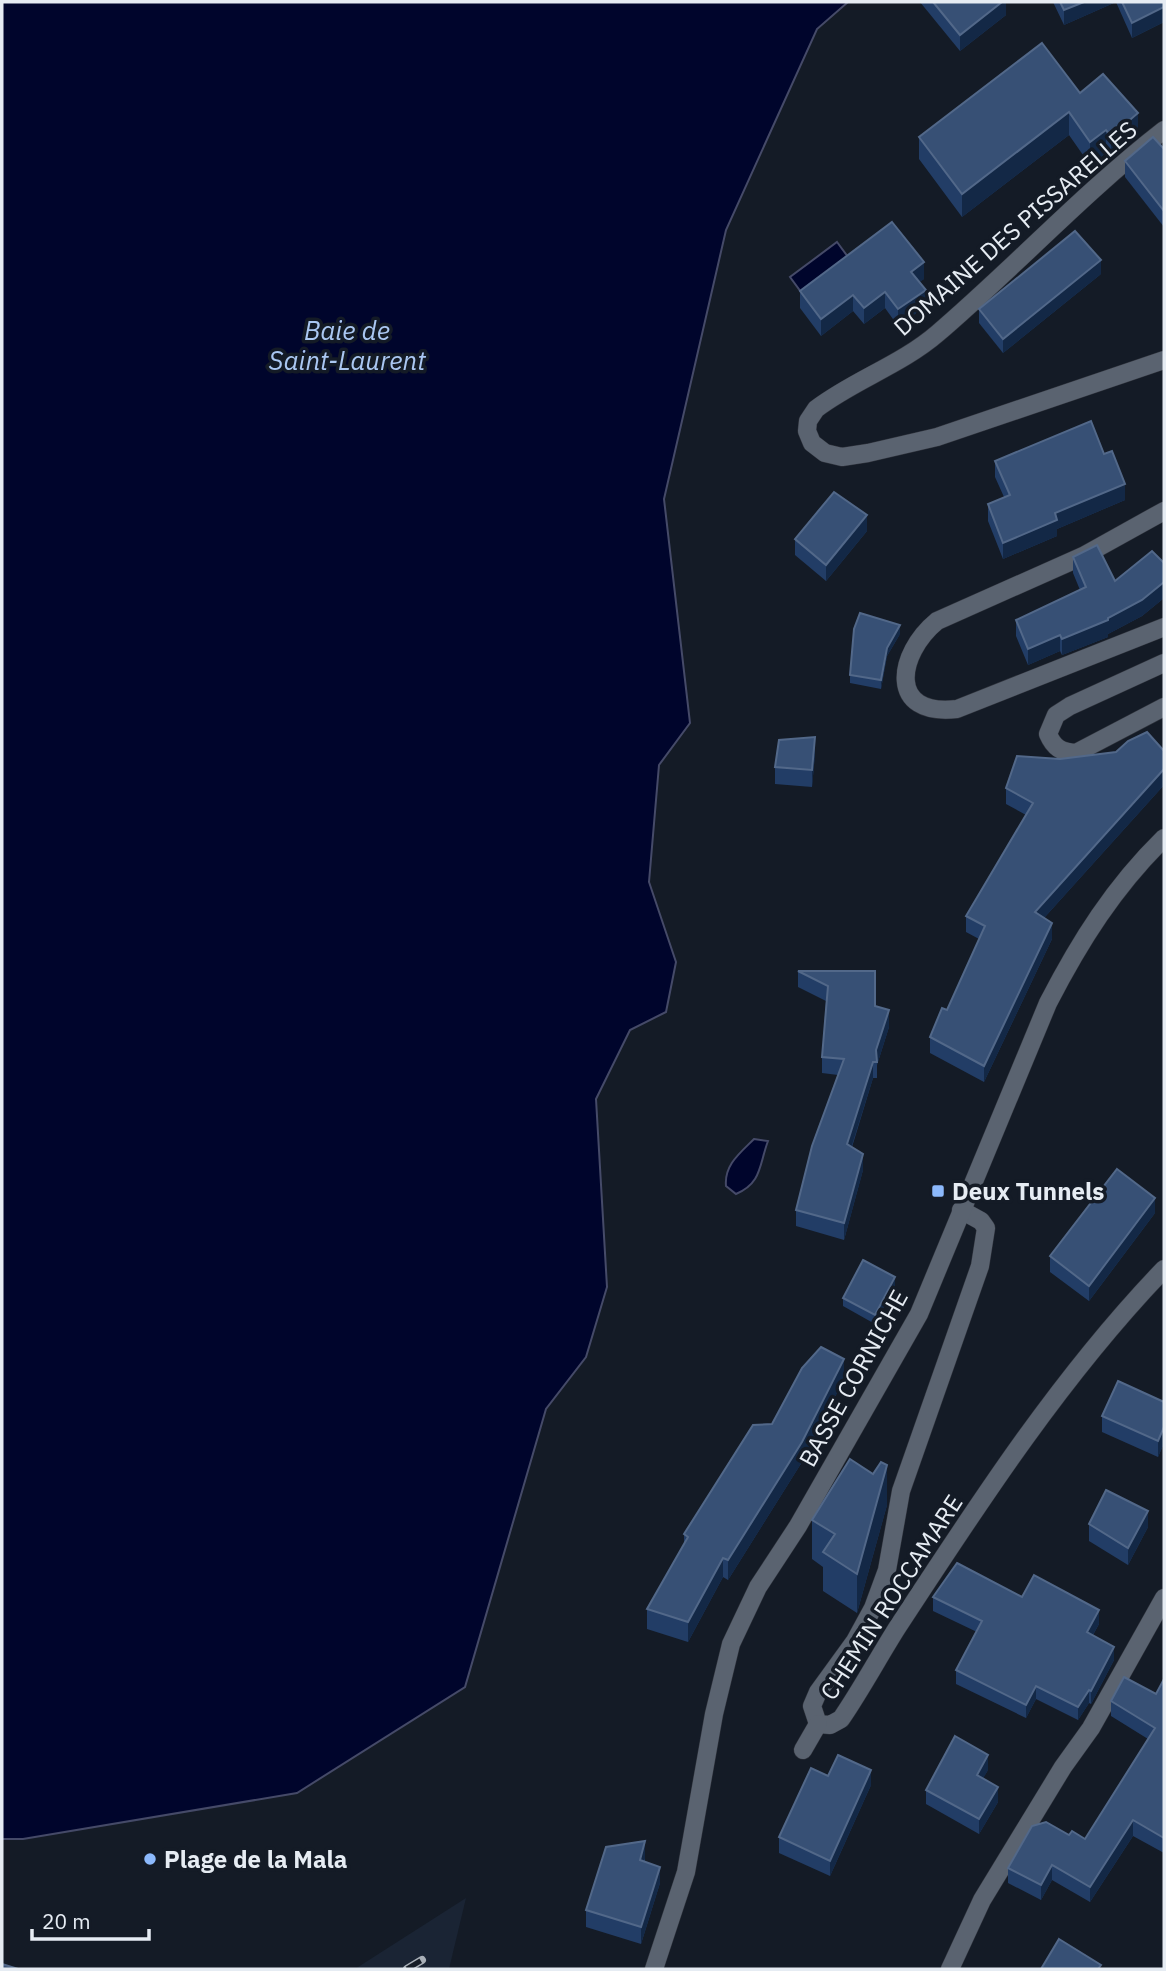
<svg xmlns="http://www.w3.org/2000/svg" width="1166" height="1971" font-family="'IBM Plex Sans',sans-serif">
<rect width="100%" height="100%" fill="#141b26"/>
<path fill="#1a2434" d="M466,1898L449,1969H355Z"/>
<g fill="#00052c" stroke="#454a68" stroke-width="2">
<path d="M2,2H848L817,29L726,230L664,499L690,723L659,765L649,882L676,962L666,1012L630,1030L596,1099L607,1287L586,1357L546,1409L465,1687L297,1793L23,1839H2Z"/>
<path d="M837,242L851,261L804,296L790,277Z"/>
<path d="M754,1139L768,1141C759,1165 762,1183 736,1194L726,1186C724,1165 740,1153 754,1139Z"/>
</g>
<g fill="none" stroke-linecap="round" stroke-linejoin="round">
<defs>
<g id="service">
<path d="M1164,130C1084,192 1015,267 938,333C901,365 854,380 816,409L808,421L807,431L812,443L825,453L842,457L868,453L937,437L1164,360"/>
<path d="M1164,511L1083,556L937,621C897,654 887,717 957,709L1164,627"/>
<path d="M1164,663L1070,706L1056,715L1048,734C1054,748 1061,752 1076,753L1164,707"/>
<path d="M961,1210L981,1221L986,1228L980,1266L901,1491L887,1570L873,1608L855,1641L818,1692L812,1706L818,1724L830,1725L841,1719C861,1690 878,1658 897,1628C978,1504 1061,1376 1164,1269"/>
<path d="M803,1750L818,1724"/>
<path d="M950,1969L982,1900L1063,1767L1091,1728L1164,1598"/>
</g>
<path id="secondary" d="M654,1969L686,1872L714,1714L731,1644L758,1587L798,1526L919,1314L1048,1003C1080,941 1114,887 1164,838"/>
</defs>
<use href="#service" stroke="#30343d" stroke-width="19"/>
<use href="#secondary" stroke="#30343d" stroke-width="19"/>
<use href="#service" stroke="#5a6370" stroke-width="18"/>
<use href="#secondary" stroke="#5a6370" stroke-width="18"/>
<defs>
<path id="rail" d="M407,1969L422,1960"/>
</defs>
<use href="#rail" stroke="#a8afb7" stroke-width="8"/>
<use href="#rail" stroke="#141b26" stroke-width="5" stroke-dasharray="16" stroke-linecap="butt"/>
</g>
<g fill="#223d66">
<path d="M920,2H1006V15L960,51Z"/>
<path d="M1053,2H1164V22L1132,38L1116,2L1064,25Z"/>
<path d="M1080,93L1138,136L1111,159L1106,153L1090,165L1069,135L962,217L919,159V137Z"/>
<path d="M1164,149V227L1125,177V161Z"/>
<path d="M1101,274L1003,353L979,323V309Z"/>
<path d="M924,279L919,282L926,306L898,326L885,308L864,324L853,311L821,336L800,308V291Z"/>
<path d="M995,461L1125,500L1057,529V536L1003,559L988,521V504L1004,497L995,477Z"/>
<path d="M867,531L826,581L795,555V539Z"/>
<path d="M1073,557L1115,581L1164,563V598L1142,616L1108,634V637L1062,655L1060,651L1028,665L1016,636V620L1080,590L1073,573Z"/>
<path d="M900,634L887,656L881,689L850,683V675Z"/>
<path d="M1164,751V785L1044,918L1052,939L984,1082L930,1053V1037L947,1010L979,939L966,932V916L1026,815L1006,804V788L1060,759Z"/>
<path d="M815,754L812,787L775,784V767Z"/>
<path d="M798,971L875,1006L889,1027L877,1065V1078H873L852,1147L863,1170L844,1240L796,1226V1210L838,1075L822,1073V1057L826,1001L798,987Z"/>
<path d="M1155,1213L1089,1301L1050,1272V1256Z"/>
<path d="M895,1285L875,1324L843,1306V1298Z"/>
<path d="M844,1379L802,1462L728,1580L723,1577L688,1642L647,1629V1609L684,1544V1534L772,1424Z"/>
<path d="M1164,1402V1443L1158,1457L1102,1432V1416Z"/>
<path d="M887,1505L857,1613L823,1591V1567L812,1559V1520Z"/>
<path d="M1089,1524L1148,1527L1128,1565L1089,1541Z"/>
<path d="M933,1597H1022L1099,1624L1093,1635L1114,1660L1091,1704L1089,1703L1078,1720L1036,1699L1026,1718L956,1684V1670L977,1632L933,1611Z"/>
<path d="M1164,1679V1853L1133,1836L1090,1902L1052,1880L1041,1900L1008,1883V1868L1069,1835L1085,1839L1148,1739L1111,1716V1701L1156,1694Z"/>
<path d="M988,1770L983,1778L998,1802L979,1834L926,1804V1790Z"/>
<path d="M871,1785L830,1876L779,1853V1837Z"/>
<path d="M645,1858V1861L660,1883L641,1944L586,1927V1910Z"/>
</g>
<g fill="#132846">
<path d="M1002,2H1006V15L960,51V35Z"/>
<path d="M1084,2H1116L1064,25V10Z"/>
<path d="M1164,7V22L1132,38V23Z"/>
<path d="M1069,112V135L962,217V194Z"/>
<path d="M1138,113V136L1111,159V136Z"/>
<path d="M1106,130V153L1090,165V142Z"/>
<path d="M1101,260V274L1003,353V339Z"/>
<path d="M924,262V279L911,288V272Z"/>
<path d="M926,290V306L898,326V309Z"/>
<path d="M885,292V308L864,324V308Z"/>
<path d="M853,295V311L821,336V319Z"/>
<path d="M1125,484V500L1057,529V536L1003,559V543L1055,513Z"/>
<path d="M867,515V531L826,581V565Z"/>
<path d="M1164,582V598L1142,616L1108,634V637L1062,655V639L1108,618Z"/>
<path d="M900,625V634L887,656L881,689V680L887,648Z"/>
<path d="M1060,635V651L1028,665V649Z"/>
<path d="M815,737V754L812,787V770Z"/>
<path d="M1164,769V785L1035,928V912Z"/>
<path d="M1052,923V939L984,1082V1066Z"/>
<path d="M889,1010V1027L877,1065L876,1050Z"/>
<path d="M873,1062V1078L847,1161V1144Z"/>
<path d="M863,1154V1170L844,1240V1223Z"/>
<path d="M1155,1198V1213L1089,1301V1286Z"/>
<path d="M895,1277V1285L875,1324V1315Z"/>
<path d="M844,1359V1379L802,1462L728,1580V1560Z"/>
<path d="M1164,1427V1443L1158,1457V1441Z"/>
<path d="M887,1465V1505L857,1613V1574Z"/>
<path d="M1148,1511V1527L1128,1565V1548Z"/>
<path d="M723,1558V1577L688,1642V1622Z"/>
<path d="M1099,1610V1624L1087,1645V1632Z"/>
<path d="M1114,1647V1660L1091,1704V1691Z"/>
<path d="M1036,1686V1699L1026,1718V1705Z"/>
<path d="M1089,1690V1703L1078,1720V1707Z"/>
<path d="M988,1755V1770L977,1789V1775Z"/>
<path d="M871,1770V1785L830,1876V1861Z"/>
<path d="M998,1787V1802L979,1834V1819Z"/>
<path d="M1133,1820V1836L1090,1902V1887Z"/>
<path d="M645,1841V1858L640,1876V1860Z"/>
<path d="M1052,1865V1880L1041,1900V1885Z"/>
<path d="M660,1867V1883L641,1944V1927Z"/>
</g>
<g fill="#375075" stroke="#526889" stroke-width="2">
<path d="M933,2H1002L960,35Z"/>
<path d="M1060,2H1084L1064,10Z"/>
<path d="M1122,2H1164V7L1132,23Z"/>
<path d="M1042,43L1080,93L1103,74L1138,113L1111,136L1106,130L1090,142L1069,112L962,194L919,137Z"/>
<path d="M1153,137L1164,149V211L1125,161Z"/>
<path d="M892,222L924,262L911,272L926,290L898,309L885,292L864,308L853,295L821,319L800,291Z"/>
<path d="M1075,231L1101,260L1003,339L979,309Z"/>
<path d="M1091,421L1104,454L1112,451L1125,484L1055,513L1057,520L1003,543L988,504L1010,495L995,461Z"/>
<path d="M834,492L867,515L826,565L795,539Z"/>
<path d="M1097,545L1115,581L1152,551L1164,563V582L1142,600L1108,618V620L1062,639L1060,635L1028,649L1016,620L1086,587L1073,557Z"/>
<path d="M860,613L900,625L887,648L881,680L850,675L854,629Z"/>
<path d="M1147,732L1164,751V769L1035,912L1052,923L984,1066L930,1037L942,1008L947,1010L985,926L966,916L1033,803L1006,788L1017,756L1060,759L1116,752L1128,741Z"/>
<path d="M815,737L812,770L775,767L779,740Z"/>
<path d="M798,971H875V1006L889,1010L876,1050L877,1062H873L847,1144L863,1154L844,1223L796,1210L812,1146L844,1059L822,1057L828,986Z"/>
<path d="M1117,1169L1155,1198L1089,1286L1050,1256Z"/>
<path d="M863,1260L895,1277L875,1315L843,1298Z"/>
<path d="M821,1347L844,1359L802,1442L728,1560L723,1558L688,1622L647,1609L688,1537L684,1534L753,1425L772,1424L802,1368Z"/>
<path d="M1118,1381L1164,1402V1427L1158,1441L1102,1416Z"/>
<path d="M850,1459L873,1474L881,1462L887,1465L857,1574L823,1552L835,1534L812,1520Z"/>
<path d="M1106,1490L1148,1511L1128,1548L1089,1524Z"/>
<path d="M957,1563L1022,1597L1034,1575L1099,1610L1087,1632L1114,1647L1091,1691L1089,1690L1078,1707L1036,1686L1026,1705L956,1670L982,1621L933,1597Z"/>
<path d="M1124,1677L1156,1694L1164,1679V1838L1133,1820L1090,1887L1052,1865L1041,1885L1008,1868L1032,1826L1046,1822L1069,1835L1072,1831L1085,1839L1155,1728L1111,1701Z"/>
<path d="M955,1736L988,1755L977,1775L998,1787L979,1819L926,1790Z"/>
<path d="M838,1755L871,1770L830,1861L779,1837L811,1768L828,1776Z"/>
<path d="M645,1841L640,1860L660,1867L641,1927L586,1910L606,1847Z"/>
<path d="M1059,1939L1101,1965L1098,1969H1041Z"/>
<path d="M2,1964L18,1969H2Z"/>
</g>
<g fill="#8cb9fc" stroke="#141b26" stroke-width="2.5">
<rect x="931" y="1184" width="14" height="14" rx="3.5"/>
<circle cx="150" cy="1859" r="7"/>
</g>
<g text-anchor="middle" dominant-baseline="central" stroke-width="7" stroke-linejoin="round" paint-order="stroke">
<g font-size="24" fill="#e6ecf3" stroke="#141b26">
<text transform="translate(1015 228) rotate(-41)">DOMAINE DES PISSARELLES</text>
<text transform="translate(853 1378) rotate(-61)">BASSE CORNICHE</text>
<text transform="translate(891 1597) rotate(-57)">CHEMIN ROCCAMARE</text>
</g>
<g font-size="24" font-weight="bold" fill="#e6ecf3" stroke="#141b26" text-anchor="start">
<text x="952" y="1191">Deux Tunnels</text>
<text x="164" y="1859">Plage de la Mala</text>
</g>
<g font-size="26" font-style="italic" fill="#aac7f2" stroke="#141b26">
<text x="347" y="330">Baie de<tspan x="347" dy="30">Saint-Laurent</tspan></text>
</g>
</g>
<rect width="1166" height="1971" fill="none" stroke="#e6ecf3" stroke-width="7"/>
<path d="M32 1929v10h117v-10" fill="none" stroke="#e6ecf3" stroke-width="3.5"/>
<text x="42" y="1929" font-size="21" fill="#e6ecf3" stroke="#141b26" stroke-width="5" paint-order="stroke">20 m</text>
</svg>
